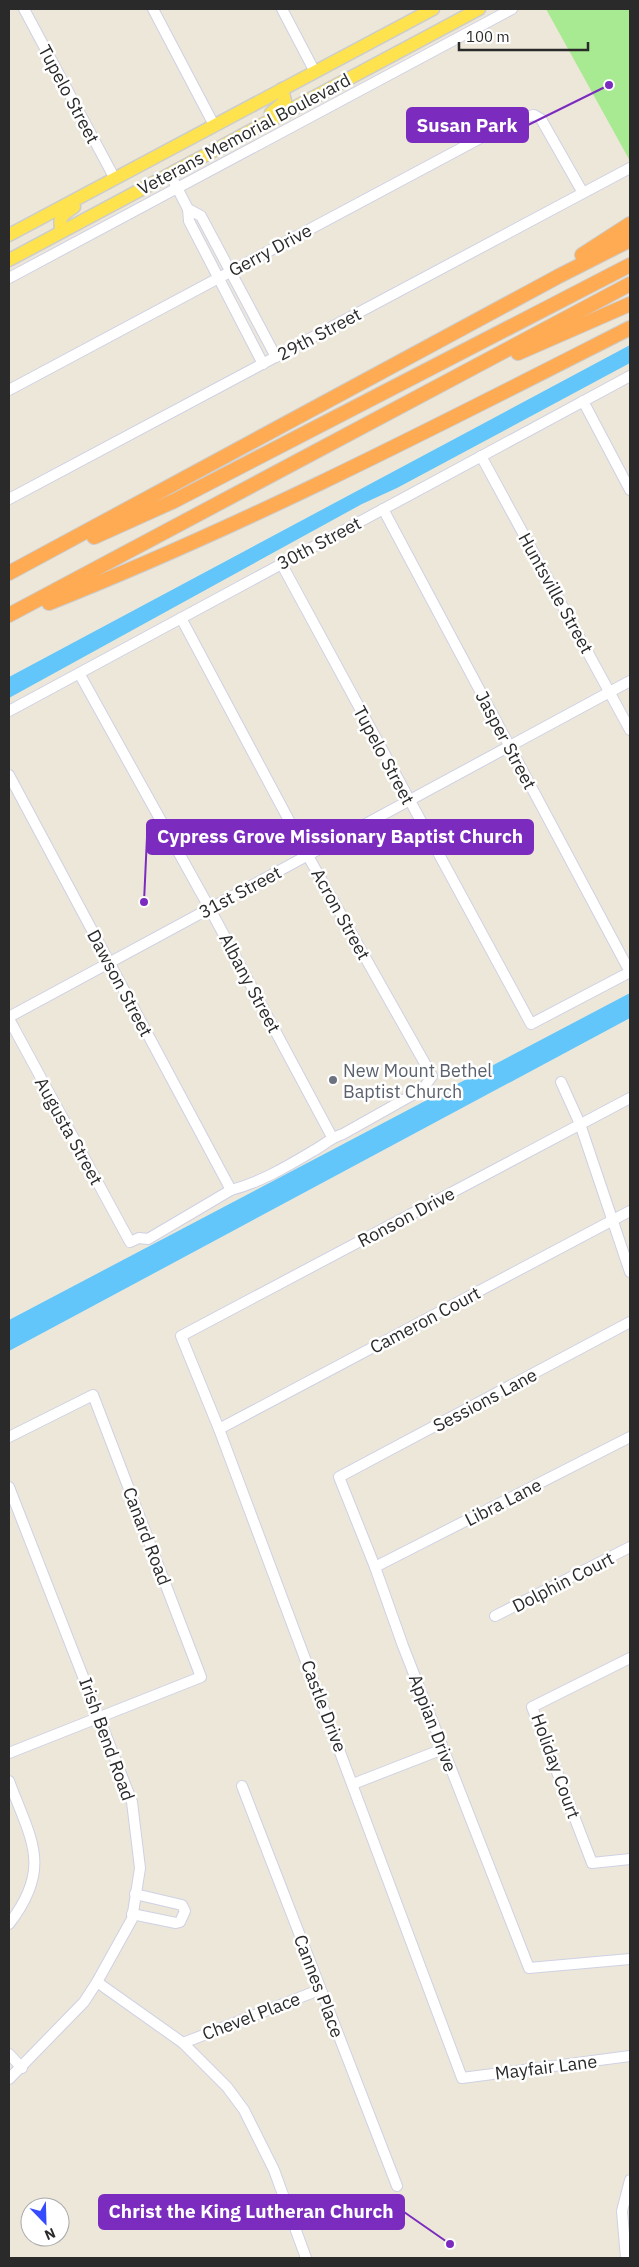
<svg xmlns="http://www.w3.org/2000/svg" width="639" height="2267" font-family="'IBM Plex Sans',sans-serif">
<rect width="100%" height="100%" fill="#ede7da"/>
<path fill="#a8ea91" d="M546,9H630V161Z"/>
<g fill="#62c6fa">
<path d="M630,345V363L397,488L362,504L9,698V677Z"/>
<path d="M630,993V1018L9,1351V1320Z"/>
</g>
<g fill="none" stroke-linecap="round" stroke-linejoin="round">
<defs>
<g id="minor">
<path d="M24,9L115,179"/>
<path d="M153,9L214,125"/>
<path d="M282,9L315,72"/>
<path d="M170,174L188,209L189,221L263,364"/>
<path d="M188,209L201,216L276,357"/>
<path d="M9,278L512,9"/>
<path d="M9,390L516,119L534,115L541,119L583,193"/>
<path d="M583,401L630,490"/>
<path d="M481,456L630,730"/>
<path d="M9,499L630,168"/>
<path d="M383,509L630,972"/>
<path d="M281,563L531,1024L630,972"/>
<path d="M79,673L210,909L332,1137"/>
<path d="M9,711L630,376"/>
<path d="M9,775L231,1190"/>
<path d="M9,1017L630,681"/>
<path d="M9,1019L130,1242L139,1238L148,1239L231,1190C259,1183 288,1166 313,1151C324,1145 330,1138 343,1134L423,1089L432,1076L308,856L181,618"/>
<path d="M561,1082L580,1124L630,1272"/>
<path d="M630,1098L181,1336L219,1429L462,2078L630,2056"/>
<path d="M630,1322L339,1477L375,1567L403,1646L529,1968L630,1959"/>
<path d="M219,1429L630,1211"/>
<path d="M9,1437L93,1395L201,1677L9,1753"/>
<path d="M9,1487L132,1802L140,1868L132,1919L97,1982L84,2002L9,2079"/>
<path d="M375,1567L630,1437"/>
<path d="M495,1616L630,1547"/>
<path d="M630,1658L532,1707L592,1863L630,1859"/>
<path d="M9,1781C31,1840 53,1867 9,1924"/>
<path d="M353,1784L443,1749"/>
<path d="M242,1786L397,2186"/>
<path d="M132,1914L176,1923L180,1922L185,1911L182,1905L135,1894"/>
<path d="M97,1982L183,2043L227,2087L244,2110L274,2170L306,2258"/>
<path d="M183,2043L319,1990"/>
<path d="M9,2054L22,2068"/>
<path d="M626,2258L622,2211L630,2180"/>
</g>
<g id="major">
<path d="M271,113L285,101L282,89"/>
<path d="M62,231C57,218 63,214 74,207"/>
<path d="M9,235L433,9"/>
<path d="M9,260L479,9"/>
</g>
<g id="highway">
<path d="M582,255L630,224"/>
<path d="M518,353L630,304"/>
<path d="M94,537L174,501L630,265"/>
<path d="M9,573L559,276L630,240"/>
<path d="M49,603C248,524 439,425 630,328"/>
<path d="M9,615L630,284"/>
</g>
</defs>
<use href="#minor" stroke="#cfd1e4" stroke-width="12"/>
<use href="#major" stroke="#ccc" stroke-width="15"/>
<use href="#highway" stroke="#ccc" stroke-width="16"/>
<use href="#minor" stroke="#fff" stroke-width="10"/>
<use href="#major" stroke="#fee34e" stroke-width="12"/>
<use href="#highway" stroke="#ffab53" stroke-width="14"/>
</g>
<circle fill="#6b7280" stroke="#fff" stroke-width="2" cx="333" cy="1080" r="5"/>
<g text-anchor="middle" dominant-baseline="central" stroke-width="5" stroke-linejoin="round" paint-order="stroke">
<g font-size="18" fill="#2a2a2a" stroke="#fff">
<text transform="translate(69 94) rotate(62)">Tupelo Street</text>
<text transform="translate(244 134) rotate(-28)">Veterans Memorial Boulevard</text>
<text transform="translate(270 250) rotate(-28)">Gerry Drive</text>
<text transform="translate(319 334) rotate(-28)">29th Street</text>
<text transform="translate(319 543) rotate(-28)">30th Street</text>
<text transform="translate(556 593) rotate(61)">Huntsville Street</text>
<text transform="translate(506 740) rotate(62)">Jasper Street</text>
<text transform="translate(384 755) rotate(62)">Tupelo Street</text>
<text transform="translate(240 892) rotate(-28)">31st Street</text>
<text transform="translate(341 914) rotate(61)">Acron Street</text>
<text transform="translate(120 983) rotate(62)">Dawson Street</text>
<text transform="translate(250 983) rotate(62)">Albany Street</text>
<text transform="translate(69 1131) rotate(61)">Augusta Street</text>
<text transform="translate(406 1217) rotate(-28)">Ronson Drive</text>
<text transform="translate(425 1320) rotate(-28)">Cameron Court</text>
<text transform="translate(485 1400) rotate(-28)">Sessions Lane</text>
<text transform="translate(503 1502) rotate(-27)">Libra Lane</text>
<text transform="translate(147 1536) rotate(69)">Canard Road</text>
<text transform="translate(563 1582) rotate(-27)">Dolphin Court</text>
<text transform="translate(324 1706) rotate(69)">Castle Drive</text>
<text transform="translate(433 1723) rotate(69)">Appian Drive</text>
<text transform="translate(107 1739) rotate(70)">Irish Bend Road</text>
<text transform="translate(556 1766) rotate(70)">Holiday Court</text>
<text transform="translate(319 1986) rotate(69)">Cannes Place</text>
<text transform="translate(251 2016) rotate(-21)">Chevel Place</text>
<text transform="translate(546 2067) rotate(-7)">Mayfair Lane</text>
</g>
<g font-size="18" fill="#5b616d" stroke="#fff" text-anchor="start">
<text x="343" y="1070">New Mount Bethel<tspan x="343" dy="21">Baptist Church</tspan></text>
</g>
</g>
<path fill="none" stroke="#7b2cbf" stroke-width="2" d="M609 85L528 125M144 902L147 837M450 2244L404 2212"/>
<g fill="#7b2cbf" stroke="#fff" stroke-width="2">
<circle cx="609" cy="85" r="5"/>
<circle cx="144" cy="902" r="5"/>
<circle cx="450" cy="2244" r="5"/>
</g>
<g fill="#7b2cbf" stroke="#7b2cbf" stroke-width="2">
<rect x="407" y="108" width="121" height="34" rx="5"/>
<rect x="147" y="820" width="386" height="34" rx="5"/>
<rect x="99" y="2195" width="305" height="34" rx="5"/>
</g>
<g font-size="19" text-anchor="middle" font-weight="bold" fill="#fff">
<text x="467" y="132">Susan Park</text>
<text x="340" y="843">Cypress Grove Missionary Baptist Church</text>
<text x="251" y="2218">Christ the King Lutheran Church</text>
</g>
<rect width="639" height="2267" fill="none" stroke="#2a2a2a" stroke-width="20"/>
<g transform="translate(45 2222) rotate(157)"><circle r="24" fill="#ffffff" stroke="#aaaaaa"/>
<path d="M0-4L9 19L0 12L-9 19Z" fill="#354bff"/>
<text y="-8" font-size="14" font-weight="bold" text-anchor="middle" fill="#2a2a2a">N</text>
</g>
<path d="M459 42v8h129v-8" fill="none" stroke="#2a2a2a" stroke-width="2.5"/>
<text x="466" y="42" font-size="15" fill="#2a2a2a" stroke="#ffffff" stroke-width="4" paint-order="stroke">100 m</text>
</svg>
